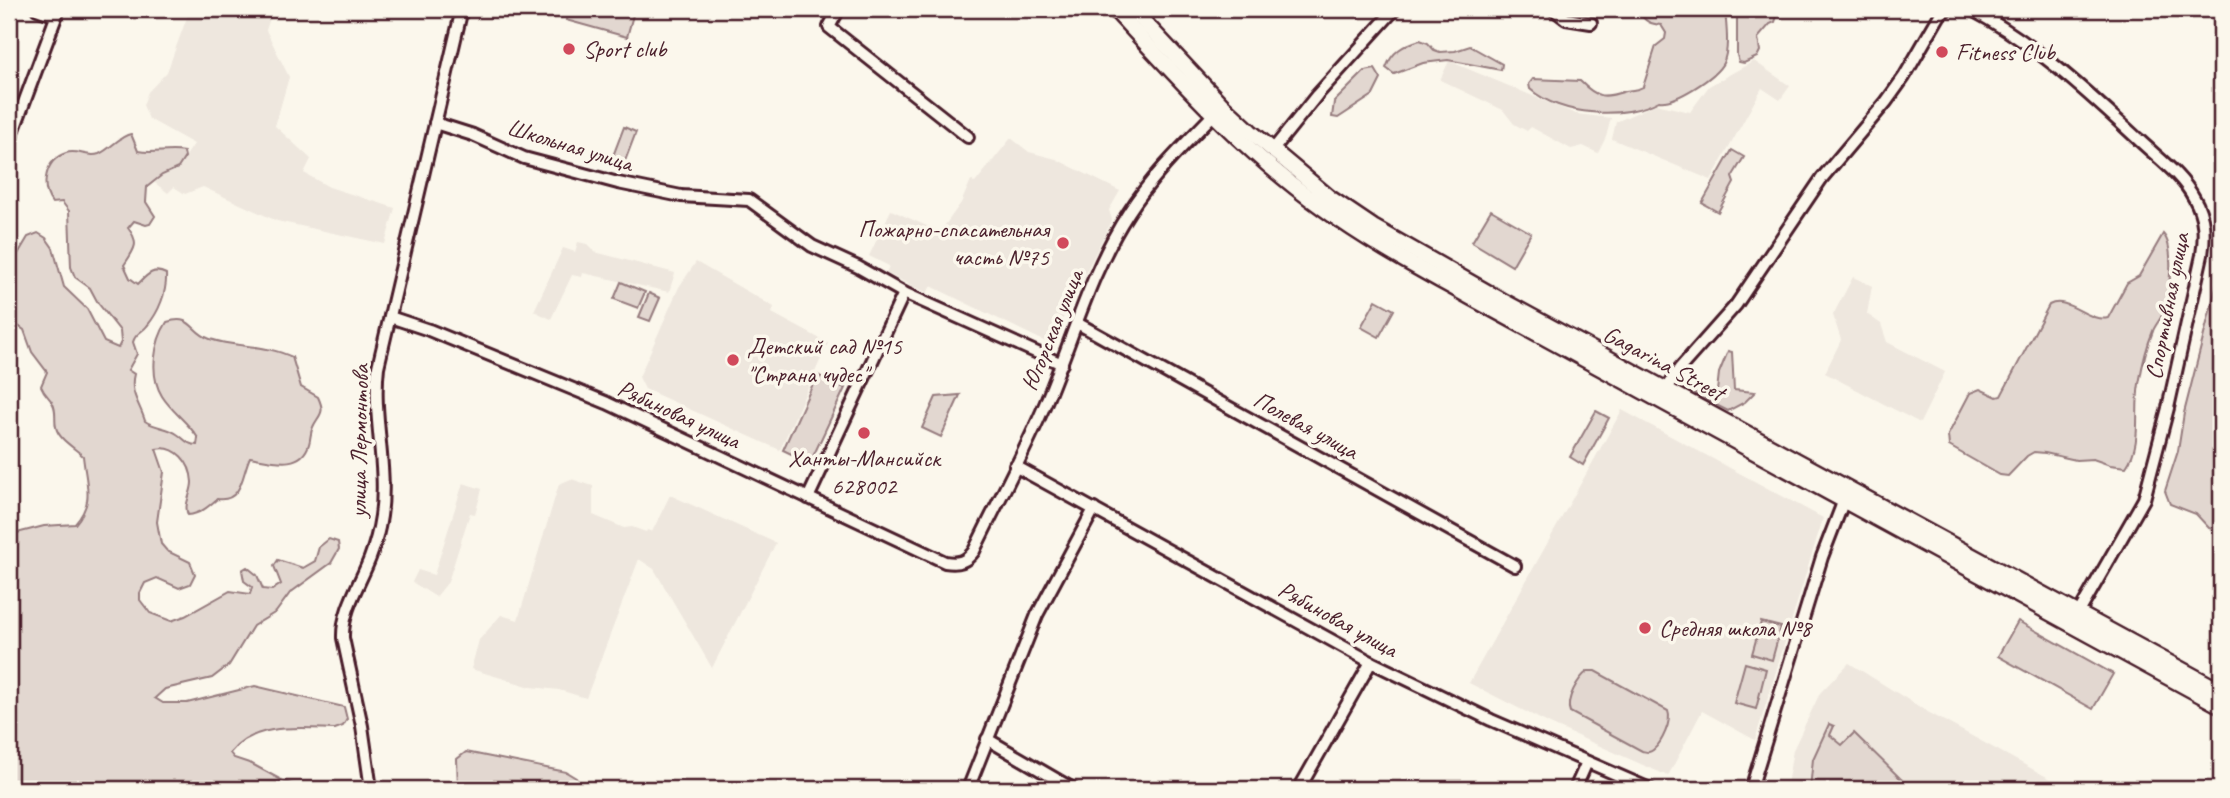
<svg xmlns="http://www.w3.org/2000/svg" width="2230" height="798" font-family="Caveat,sans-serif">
<rect width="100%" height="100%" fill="#fbf7ec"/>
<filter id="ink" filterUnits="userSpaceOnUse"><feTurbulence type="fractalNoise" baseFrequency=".0143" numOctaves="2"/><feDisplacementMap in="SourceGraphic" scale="14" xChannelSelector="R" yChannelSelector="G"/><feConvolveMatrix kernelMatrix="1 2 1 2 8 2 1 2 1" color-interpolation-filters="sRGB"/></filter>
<g filter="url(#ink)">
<g fill="#eee7de">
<path d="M190,9H273L266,30L289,77L275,126L311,159L304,173L329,187L395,208L385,244L277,221L203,187L185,194L174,187L168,193L155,183L162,175L178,168L194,144L149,119L143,105L148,92L167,72Z"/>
<path d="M1449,61L1576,114L1611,118L1606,137L1598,153L1583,146L1571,149L1531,127L1527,131L1514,124L1503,110L1440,80Z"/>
<path d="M1754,61L1790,86L1780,100L1762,88L1711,180L1612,139L1616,122L1656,104L1690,112L1709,86Z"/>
<path d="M1011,138L1029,152L1056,159L1120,191L1109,210L1112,220L1061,322L1058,321L1048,343L931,286L927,293L886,273L889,266L869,256L891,210L940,232L961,203L971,180L975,183Z"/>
<path d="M578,242L587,244L595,252L675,273L669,292L583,273L582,277L572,275L551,319L534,311L563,248L575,252Z"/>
<path d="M696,262L774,307L772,313L828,343L780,450L645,389L639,377L679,287Z"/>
<path d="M1853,277L1872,286L1867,314L1881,324L1887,342L1945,372L1920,423L1825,373L1841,340L1833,315Z"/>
<path d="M1622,410L1823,518L1755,740L1702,711L1668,776L1550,724L1469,683Z"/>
<path d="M571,479L593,486V515L624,528L632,527L646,532L647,530L652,532L670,495L776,543L712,668L654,569L639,559L586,698L559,690L531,687L471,669L479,640L501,615L518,620L559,484Z"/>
<path d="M463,483L482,489L475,514L470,513L448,582L436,597L412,582L418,570L434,575Z"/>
<path d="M1849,663L1926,711L2069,789H1904L1902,780L1854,733L1842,745L1830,735L1833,729L1832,724L1810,778V789H1789L1788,779L1793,750L1820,693Z"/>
</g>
<g fill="#e2d7d0" stroke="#967b7e" stroke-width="2">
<path d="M568,9H591L590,16L592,9H609L633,15L627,37L566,20Z"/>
<path d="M1634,9H1725C1726,24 1730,49 1723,63C1716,77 1674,104 1659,101C1625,120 1560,116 1530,89L1529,84L1533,79L1580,81C1598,99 1603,98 1626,91C1633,89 1636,91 1643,87L1656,46L1665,39L1666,33L1661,25C1643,23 1647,19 1634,9Z"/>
<path d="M1737,9C1751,9 1762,11 1775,10L1778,13L1775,22L1770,24L1758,38L1760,51L1757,57L1744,63L1739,62L1737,55Z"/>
<path d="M1420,40L1428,43L1434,50L1440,52L1455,51L1470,46L1502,64L1501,70L1448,60L1423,63L1394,74L1386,68C1392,51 1404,45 1420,40Z"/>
<path d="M1375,69L1381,79L1373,95L1338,118L1332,117L1334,102L1365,71Z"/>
<path d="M624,127L636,132L625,161L613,156Z"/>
<path d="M131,134L138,151C153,154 169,149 184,152L185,157L178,168L162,175L147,187L146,202L155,216L150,224L146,225L134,221L128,228C140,243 135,249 124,265L130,278L138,284C147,275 153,267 166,274C167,292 159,312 147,326C142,333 136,332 133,342L137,354L128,370L134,374C129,393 140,404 145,421C155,428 168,427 177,434C185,439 187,445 197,445L198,438C188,422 172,412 162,396C149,375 154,342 167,322C193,314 190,332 210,339C237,348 265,344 292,357L301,387L318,397C326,414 319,414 313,427C310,433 311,438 309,444C301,471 270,460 250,457C242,473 243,503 217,499C208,507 200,514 188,515C183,504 192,494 192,482C191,463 176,444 156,449L164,472L157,522L161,544L167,551L190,562L195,574L190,584L179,588L157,578L145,583L140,593V600L150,613L171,621L185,616L230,591L250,594L252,587L244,581L242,570L247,567L257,575L263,589L272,590L281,584L274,566L278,560L303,568L315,561L319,547L329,539L338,542L339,549L331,563L290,593L276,612L253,626L229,665L212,678L165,689L155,698L163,703H187L255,686L344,707L347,719L343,726L335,729C300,728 254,722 230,753L234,758L252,764L285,782L307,789H9V535L44,526L75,524C95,501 86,485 83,456C75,448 58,439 56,427C54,420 57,412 53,404C50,397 45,396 41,386L47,372L32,352L24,330L14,323L9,310V282L15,259L28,237L38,233L46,238L53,248L64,287L87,309L104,342L118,348L121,342L120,331L98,303L90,288L75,277L71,267L69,211L62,202L52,203C40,186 45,160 66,153C78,149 87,158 99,154C111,149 119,136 131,134Z"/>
<path d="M1732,150L1744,157L1732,177L1734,183L1718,212L1702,203Z"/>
<path d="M1491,210L1531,233L1512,266L1472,242Z"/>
<path d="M2163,234C2175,246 2170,297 2163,313C2161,319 2155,325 2153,331C2146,348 2142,366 2139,384C2134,411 2143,444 2126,467L2110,465L2093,459L2076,460L2045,453L2034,452L2027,456L2008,476L2000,475L1949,446L1948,435L1970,393L1980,389L1997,397L2001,396L2049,305C2068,295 2088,323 2108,318L2127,283L2139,276Z"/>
<path d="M2221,268V531L2209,528L2196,514L2170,504L2165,491L2178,451L2184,413Z"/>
<path d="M621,282L645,292L638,308L614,299Z"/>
<path d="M649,293L660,298L650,321L639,317Z"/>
<path d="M1376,300L1394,310L1379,337L1361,327Z"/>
<path d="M1728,351L1732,352L1734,390L1755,392L1745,402L1728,411L1696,395L1694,391L1701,388L1712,393L1717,391L1719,373Z"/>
<path d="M817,375L845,388L810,463L783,450Z"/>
<path d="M960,395L941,437L922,428L936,397Z"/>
<path d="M1596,411L1609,418L1583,465L1570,457Z"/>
<path d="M2018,621L2113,674L2093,709L1998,656Z"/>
<path d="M1761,622L1781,627L1772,660L1752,654Z"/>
<path d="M1745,663L1766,669L1756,709L1734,703Z"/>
<path d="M1588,671H1595L1668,711C1672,721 1662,743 1653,750C1649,753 1647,752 1642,751L1570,712C1565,700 1578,678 1588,671Z"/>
<path d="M1829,724L1834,726L1830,735L1842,745L1854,733L1902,780L1904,789H1810L1813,759Z"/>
<path d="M466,752L566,772L576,778L584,789H458L457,759Z"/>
</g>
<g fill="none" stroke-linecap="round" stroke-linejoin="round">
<defs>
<g id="minor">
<path d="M37,9L56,16"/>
<path d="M839,9L829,27L968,137"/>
<path d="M1553,9L1566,19L1591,23"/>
<path d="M1970,9C2034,42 2087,92 2139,140C2158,158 2182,175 2194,198C2205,217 2205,235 2202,255L2168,408L2144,499L2078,614"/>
<path d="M435,123L473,135L524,158L618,183L681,196L749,200L812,246L858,267L904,293L1062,364"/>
<path d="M9,143L59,9"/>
<path d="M1272,151L1317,95L1395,9"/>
<path d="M390,317L429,330L607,403L945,562C959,564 966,562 974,551C998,501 1025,452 1046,402C1073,338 1091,270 1129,212C1152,176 1184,145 1213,115"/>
<path d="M1077,323L1515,566"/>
<path d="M1666,390L1680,368L1736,305L1822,178L1886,102L1904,77L1941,13L1947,9"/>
<path d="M1015,466L1371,662L1491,720L1650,789"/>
<path d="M808,498L904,293"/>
<path d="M987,739L1073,789"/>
<path d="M371,789L362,726L343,638C342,610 360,584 370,558C375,545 379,530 381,516C388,466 372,417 378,367L462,9"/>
<path d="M968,789L1037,615L1094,509"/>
<path d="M1299,789L1371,662"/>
<path d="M1575,789L1587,762"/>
<path d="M1751,789L1822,557L1844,500"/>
</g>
<g id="major">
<path d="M1114,9C1179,79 1244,152 1323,208C1369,242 1420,269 1470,297L2221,706"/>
<path d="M1132,9L1222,105L1250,131L1330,198L1373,227L1503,301L2221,691"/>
</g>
</defs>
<use href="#minor" stroke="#4a1f2b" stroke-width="16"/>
<use href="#major" stroke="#4a1f2b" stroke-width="19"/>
<use href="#minor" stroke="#fbf7ec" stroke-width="10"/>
<use href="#major" stroke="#fbf7ec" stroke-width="14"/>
</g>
</g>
<g fill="#d1495b" stroke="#fbf7ec" stroke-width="2.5">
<circle cx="569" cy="49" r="7"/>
<circle cx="1942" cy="52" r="7"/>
<circle cx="1063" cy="243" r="7"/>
<circle cx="733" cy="360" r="7"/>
<circle cx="864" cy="433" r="7"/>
<circle cx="1645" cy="628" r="7"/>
</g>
<g text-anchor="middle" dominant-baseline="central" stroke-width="7" stroke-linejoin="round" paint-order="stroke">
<g font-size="24" fill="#4a1f2b" stroke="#fbf7ec" text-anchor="start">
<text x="583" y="49">Sport club</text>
<text x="1956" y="52">Fitness Club</text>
<text x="1049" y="229" text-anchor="end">Пожарно-спасательная<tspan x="1049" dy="28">часть №75</tspan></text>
<text x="747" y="346">Детский сад №15<tspan x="747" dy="28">"Страна чудес"</tspan></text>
<text x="864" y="458" text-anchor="middle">Ханты-Мансийск<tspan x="864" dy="28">628002</tspan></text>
<text x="1659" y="628">Средняя школа №8</text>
</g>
<g font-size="24" fill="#4a1f2b" stroke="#fbf7ec">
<text transform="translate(570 145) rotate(17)">Школьная улица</text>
<text transform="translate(2167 306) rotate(-79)">Спортивная улица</text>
<text transform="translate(1052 330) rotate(-68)">Югорская улица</text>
<text transform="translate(1664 363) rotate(28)">Gagarina Street</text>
<text transform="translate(679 414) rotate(25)">Рябиновая улица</text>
<text transform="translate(1306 425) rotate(29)">Полевая улица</text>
<text transform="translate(359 441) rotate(-89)">улица Лермонтова</text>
<text transform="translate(1338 619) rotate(29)">Рябиновая улица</text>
</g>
</g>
<rect width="2230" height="798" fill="none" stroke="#fbf7ec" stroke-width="35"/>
<rect x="18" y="18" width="2195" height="763" fill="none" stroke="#4a1f2b" stroke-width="2.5" filter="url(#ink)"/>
</svg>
